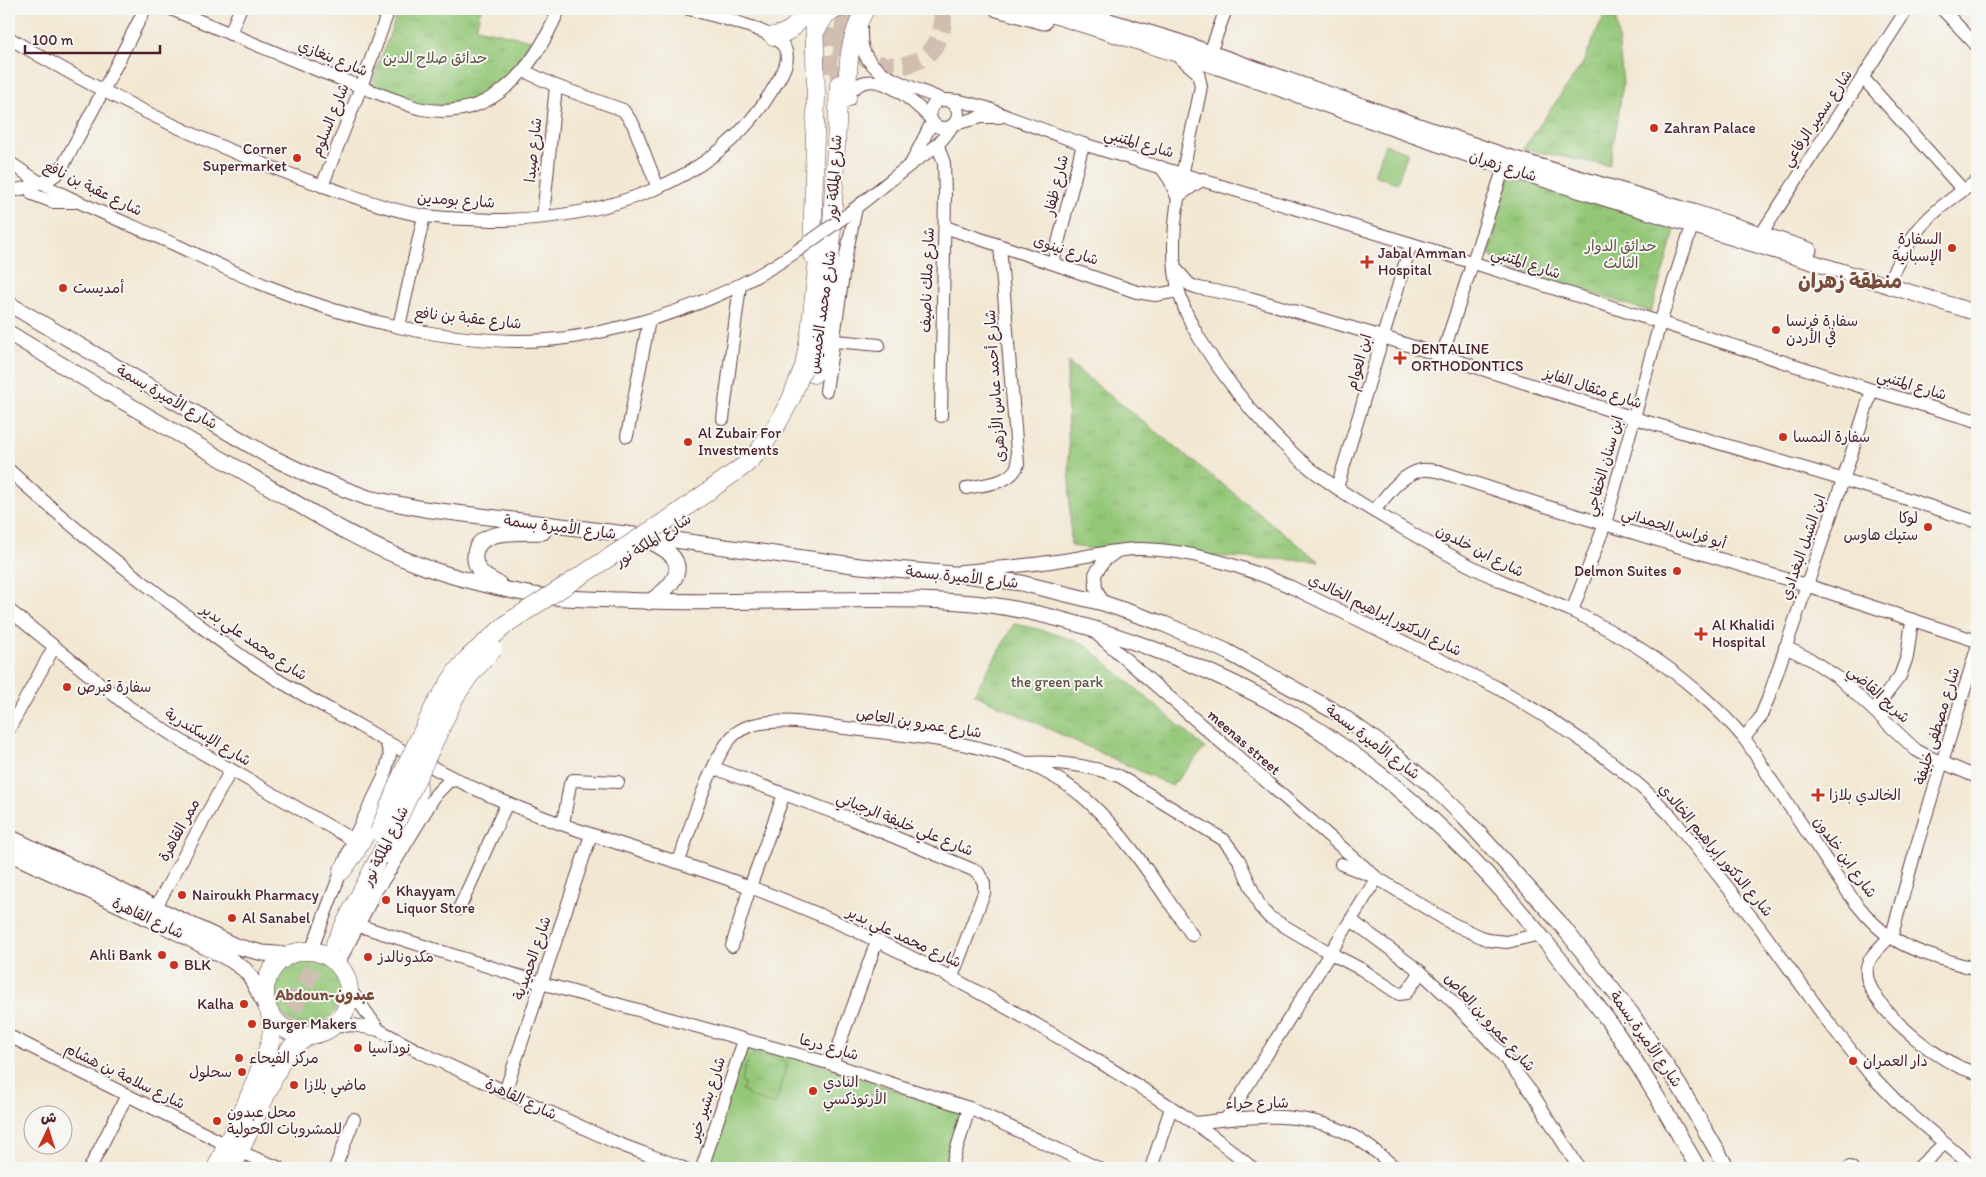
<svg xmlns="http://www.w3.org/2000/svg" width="1986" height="1177" font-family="Itim,'Playpen Sans Arabic',sans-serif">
<defs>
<pattern id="park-tufts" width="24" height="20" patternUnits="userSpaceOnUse" patternTransform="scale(1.25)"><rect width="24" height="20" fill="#94c778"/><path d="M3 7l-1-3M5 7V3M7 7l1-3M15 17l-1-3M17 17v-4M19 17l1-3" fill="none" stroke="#81aa68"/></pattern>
</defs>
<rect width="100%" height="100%" fill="#f6f6f2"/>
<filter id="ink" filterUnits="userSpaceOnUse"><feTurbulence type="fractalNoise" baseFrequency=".02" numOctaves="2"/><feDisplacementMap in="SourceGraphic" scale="10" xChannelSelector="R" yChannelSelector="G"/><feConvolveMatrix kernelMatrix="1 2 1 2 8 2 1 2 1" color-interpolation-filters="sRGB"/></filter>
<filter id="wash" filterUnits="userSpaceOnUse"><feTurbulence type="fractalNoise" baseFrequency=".0096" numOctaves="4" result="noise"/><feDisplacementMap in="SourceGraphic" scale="20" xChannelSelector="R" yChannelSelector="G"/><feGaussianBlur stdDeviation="1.12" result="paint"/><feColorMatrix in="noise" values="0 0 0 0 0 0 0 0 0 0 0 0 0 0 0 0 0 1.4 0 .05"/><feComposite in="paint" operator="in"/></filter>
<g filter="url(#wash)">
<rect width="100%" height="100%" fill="#f2e7d2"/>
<g fill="#94c778" stroke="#6f7352">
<path d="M1385,144L1408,152L1397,183L1374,175Z"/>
<path d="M744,1042L829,1067L967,1115L952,1168H703Z"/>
</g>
<g fill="url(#park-tufts)" stroke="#6f7352">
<path d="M399,9H481L476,28L536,41L522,64L504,84L471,103L423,106L374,85L373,80Z"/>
<path d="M1607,9H1615L1623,83L1610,166L1523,149L1583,63Z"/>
<path d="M1509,177L1672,221L1674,234L1651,312L1497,263L1489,255Z"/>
<path d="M1068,362L1319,561L1129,553L1071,546L1067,388Z"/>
<path d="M1014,624L1034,628L1083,643L1205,748L1172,786L974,694Z"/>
<circle cx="307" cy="992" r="34"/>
<path d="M756,1053L788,1062L775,1105L750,1097L747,1093L742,1091L744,1084L741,1082C744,1072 746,1058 756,1053Z"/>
</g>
</g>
<g filter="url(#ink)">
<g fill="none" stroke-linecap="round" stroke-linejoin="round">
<g stroke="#d0bfb1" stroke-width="18" stroke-dasharray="18 9" stroke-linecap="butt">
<path d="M844,24C854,86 952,78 942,9"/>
<path d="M828,73L830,33L834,9"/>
<path d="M839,84L844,24L848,9"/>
<path d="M270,1058L326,939"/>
</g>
<defs>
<g id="minor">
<path d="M171,9C221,30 272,51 322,72C346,81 369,90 393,99C402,102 412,107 422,109C493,122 535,67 559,9"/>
<path d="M1942,9L1977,46"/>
<path d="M861,25C861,34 860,43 864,52C874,78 919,89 943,100"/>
<path d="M230,34L240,9"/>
<path d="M9,38C112,99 221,152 335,190C364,200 396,212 426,216C448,219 470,219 491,220C598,220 715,186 773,89C781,76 794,58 782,44C768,28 711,15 689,9"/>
<path d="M1210,53L1226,9"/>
<path d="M1179,57L1198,73L1201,86C1190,148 1169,207 1175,271C1179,310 1201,343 1224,375C1248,408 1279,443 1311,469C1335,488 1361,504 1387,519C1426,542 1465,565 1506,583C1528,593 1550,601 1572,611C1616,632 1660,659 1697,691C1713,705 1729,720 1743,737C1753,750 1762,765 1771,780C1789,806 1808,833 1826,860C1843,886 1866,922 1892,938C1917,954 1949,961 1977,969"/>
<path d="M524,71L556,86L623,110L633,124L658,188"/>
<path d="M1863,78L1963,190"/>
<path d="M847,95C852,90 858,83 866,82C887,77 916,104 930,118"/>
<circle cx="944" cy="114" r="14"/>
<path d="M947,100L960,101L987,108L1008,117L1083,144L1471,262L1872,390L1977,421"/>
<path d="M955,124L981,117H1000"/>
<path d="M938,146L944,163L945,195L941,416"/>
<path d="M9,162C24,172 39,183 56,191C96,211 138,228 178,246C208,260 237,274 267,286C349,320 457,346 546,340C577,338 607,331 637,323C694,308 746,286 794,253"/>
<path d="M912,162L932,122"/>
<path d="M1161,167L1170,180L1177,197L1203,179"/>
<path d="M322,186L361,87L389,9"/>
<path d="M12,191C30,187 46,184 60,171L103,91L145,9"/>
<path d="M32,194L53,202H74"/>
<path d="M850,212C869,198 887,183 906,168C926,152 937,150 952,126"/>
<path d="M543,217L556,86"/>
<path d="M945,227L1137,292L1155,295L1178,291"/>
<path d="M1756,242L1907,9"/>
<path d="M1053,263L1083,144"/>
<path d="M1175,268L1190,285L1199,288L1250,298L1383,337L1634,418L1895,495L1977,522"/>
<path d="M1891,276C1899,261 1907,245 1917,231C1933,211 1956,195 1977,181"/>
<path d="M399,326L424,216"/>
<path d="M835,341L879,345"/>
<path d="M1442,356L1504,167"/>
<path d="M826,391L846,255L856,208"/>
<path d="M723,419L740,285"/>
<path d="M627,436L649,320"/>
<path d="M9,470C64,521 122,567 182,612C211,634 239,656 270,675C298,693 328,708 358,725C405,753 454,781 505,802C584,836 669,857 750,887C872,932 988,994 1098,1061C1151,1094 1206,1127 1252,1168"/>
<path d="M967,488C984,484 1012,484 1018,464L1000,246"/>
<path d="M1337,488L1411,244"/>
<path d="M1374,511C1386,496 1401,474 1422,470C1427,469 1433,471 1438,471L1545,506L1806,585L1977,641"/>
<path d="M961,571C993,568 1025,566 1056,561C1083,558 1109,550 1136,549C1186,548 1245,567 1291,587L1496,687C1560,724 1620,762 1671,816L1760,928L1826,1019L1869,1073L1902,1107L1974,1168"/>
<path d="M1103,603L1096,588L1095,574L1104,561L1116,552"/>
<path d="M9,610L129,707L183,742L353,840"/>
<path d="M1572,611L1605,524L1660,323L1695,217"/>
<path d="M1091,629L1377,878L1227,1118"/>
<path d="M1785,647L1810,659L1840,679L1916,750L1929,757L1977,777"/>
<path d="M1977,648L1917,845L1893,931C1886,945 1871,951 1867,967C1861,1000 1929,1053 1956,1065C1962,1069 1970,1071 1977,1073"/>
<path d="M1874,710L1900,676L1907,657L1912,621"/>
<path d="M9,729L54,647"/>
<path d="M1744,738L1760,718L1768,699L1843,480L1872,390"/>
<path d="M1026,763C1059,761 1088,765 1119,776L1224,840L1239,860L1260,907L1269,917L1330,953L1361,969L1399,994L1406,993L1421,972"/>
<path d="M714,768L849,818L978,872L984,883V893L952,977"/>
<path d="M563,824L570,784L573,780L618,782"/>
<path d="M679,862C689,831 712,754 735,734C760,713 815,724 845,728C929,739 1024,742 1090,803C1131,841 1160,890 1192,935"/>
<path d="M1341,864L1377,878L1451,923L1488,940L1507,942L1540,934"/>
<path d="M156,907L231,770"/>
<path d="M459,909L507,803"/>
<path d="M1351,920L1421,972L1454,1003L1500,1052L1532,1093L1579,1168"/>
<path d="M357,925L541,983L832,1064L899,1086L969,1108L1098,1168"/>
<path d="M732,946L750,887L784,794"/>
<path d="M311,951L353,840L384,777L390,755L386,741"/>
<path d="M338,964L377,889L392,867L436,794L449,781L459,780"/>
<path d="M349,988L379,1030"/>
<path d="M331,1027L353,1025L379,1030L422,1053L612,1141C635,1151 660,1158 683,1168"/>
<path d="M9,1036L227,1145"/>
<path d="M832,1064L877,941"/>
<path d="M505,1092L591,835"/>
<path d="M1195,1123C1248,1116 1304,1109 1353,1136C1369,1145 1382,1157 1396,1168"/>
<path d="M240,1152L280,1168"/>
<path d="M1850,1167L1852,1168"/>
<path d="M90,1168L127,1095"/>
<path d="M335,1168L354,1119"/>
<path d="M702,1168L744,1040"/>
<path d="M951,1168L969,1108"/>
<path d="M1151,1168L1171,1108"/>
<path d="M1918,1168L1944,1144"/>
</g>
<g id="major">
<path d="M997,9L1044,22"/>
<path d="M1033,9L1218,67L1504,167L1977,313"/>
<path d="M1069,9L1179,42L1508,157L1696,213L1809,250"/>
<path d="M9,304L267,455L313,477L368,498L424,509L682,541L860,566L965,575L1021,583L1103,603L1164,624L1226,651L1341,715L1385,747L1433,787L1463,816L1559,922L1631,1013L1680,1087L1727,1168"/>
<path d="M9,333C83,378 157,422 232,465C292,500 352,540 417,564C448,576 480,584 513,591C548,599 586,599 622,600C735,606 848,595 961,602C1023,606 1087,625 1145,646C1210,670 1275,700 1332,739C1421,799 1495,877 1561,961C1577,981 1595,1002 1610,1023C1642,1069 1670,1119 1698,1168"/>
<path d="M648,540C655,544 665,548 671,555C689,573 663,593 649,602"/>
<path d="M499,584C489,579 477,573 475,560C472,527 521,533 543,532"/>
<path d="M9,837L235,946L263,953L288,955"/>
<path d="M9,853L167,927L231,960L244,969L250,976L267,1008"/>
</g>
<g id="highway">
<path d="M815,32L827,13L837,9"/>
<path d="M773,36C791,33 798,25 805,9"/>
<path d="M847,98C848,62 848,42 865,9"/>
<path d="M812,255L816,95L814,9"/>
<path d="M804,366L810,333L820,241"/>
<path d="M814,374L821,343L829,285L839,84"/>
<path d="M392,856C402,833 423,805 417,780"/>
<path d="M342,871L355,853L390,790"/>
<path d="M335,943L390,836"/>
<circle cx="307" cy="993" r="42"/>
<path d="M216,1168L249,1097L270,1043L272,1029L270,1014"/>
<path d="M232,1168L284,1056L292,1047L311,1034"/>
</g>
</defs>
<use href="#minor" stroke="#633d44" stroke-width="14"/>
<use href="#major" stroke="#633d44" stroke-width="17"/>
<use href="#highway" stroke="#633d44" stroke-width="19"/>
<use href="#minor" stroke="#fff" stroke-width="12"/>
<use href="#major" stroke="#fff" stroke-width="15"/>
<use href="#highway" stroke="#fff" stroke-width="18"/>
<defs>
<path id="minor-bridge" d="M794,253L847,215"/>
<g id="highway-bridge">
<path d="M379,832L399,781L434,707L456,672L469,657L509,622L675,515L745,465L758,452L775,428L791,399L804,366"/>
<path d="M390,836L456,695L470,675L493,649"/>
</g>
</defs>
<use href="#minor-bridge" stroke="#633d44" stroke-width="14" stroke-linecap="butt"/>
<use href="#highway-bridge" stroke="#633d44" stroke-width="19" stroke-linecap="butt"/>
<use href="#minor-bridge" stroke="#fff" stroke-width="12"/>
<use href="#highway-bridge" stroke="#fff" stroke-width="18"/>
</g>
</g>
<g fill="#c8321e" stroke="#f6f6f2" stroke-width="2">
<circle cx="1654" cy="128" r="5"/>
<circle cx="297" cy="158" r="5"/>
<circle cx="1952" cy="248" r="5"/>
<path d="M1364.5 254.5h5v5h5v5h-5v5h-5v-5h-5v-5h5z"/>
<circle cx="63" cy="288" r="5"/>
<circle cx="1776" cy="330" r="5"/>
<path d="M1397.5 350.5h5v5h5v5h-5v5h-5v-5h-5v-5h5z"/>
<circle cx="1783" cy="437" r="5"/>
<circle cx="688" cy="442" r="5"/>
<circle cx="1928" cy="527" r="5"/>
<circle cx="1677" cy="571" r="5"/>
<path d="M1698.5 626.5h5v5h5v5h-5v5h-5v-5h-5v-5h5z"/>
<circle cx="67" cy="687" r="5"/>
<path d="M1815.5 787.5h5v5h5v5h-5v5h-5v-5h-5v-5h5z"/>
<circle cx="182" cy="895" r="5"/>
<circle cx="386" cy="900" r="5"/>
<circle cx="232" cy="918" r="5"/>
<circle cx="162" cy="955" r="5"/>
<circle cx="368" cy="957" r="5"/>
<circle cx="174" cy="965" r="5"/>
<circle cx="244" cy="1004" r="5"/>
<circle cx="252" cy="1024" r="5"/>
<circle cx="358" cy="1048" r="5"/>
<circle cx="239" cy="1058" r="5"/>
<circle cx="1853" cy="1061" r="5"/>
<circle cx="242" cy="1072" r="5"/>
<circle cx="294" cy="1085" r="5"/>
<circle cx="813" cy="1091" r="5"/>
<circle cx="217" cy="1121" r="5"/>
</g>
<g text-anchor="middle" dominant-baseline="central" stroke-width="4" stroke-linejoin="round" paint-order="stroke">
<g font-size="15" fill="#4a1f2b" stroke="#f6f6f2">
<text transform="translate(333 58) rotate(22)">شارع بنغازي</text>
<text transform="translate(1817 118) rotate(-56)">شارع سمير الرفاعي</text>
<text transform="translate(330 120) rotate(-68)">شارع السلوم</text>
<text transform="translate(1139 143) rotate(16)">شارع المتنبي</text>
<text transform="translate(533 150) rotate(-84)">شارع صيدا</text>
<text transform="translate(1503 166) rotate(18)">شارع زهران</text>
<text transform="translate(834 178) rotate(-87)">شارع الملكة نور</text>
<text transform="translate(1056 185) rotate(-76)">شارع ظفار</text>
<text transform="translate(93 188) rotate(26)">شارع عقبة بن نافع</text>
<text transform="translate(456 200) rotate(4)">شارع بومدين</text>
<text transform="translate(1066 250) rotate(18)">شارع نينوى</text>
<text transform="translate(1526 263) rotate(18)">شارع المتنبي</text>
<text transform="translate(927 280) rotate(-88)">شارع ملك ناصيف</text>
<text transform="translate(822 312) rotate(-82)">شارع محمد الخميس</text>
<text transform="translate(468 318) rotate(6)">شارع عقبة بن نافع</text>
<text transform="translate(1359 362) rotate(-74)">ابن العوام</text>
<text transform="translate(1912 385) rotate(17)">شارع المتنبي</text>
<text transform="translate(995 386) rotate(-94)">شارع أحمد عباس الأزهرى</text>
<text transform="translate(1593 388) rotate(18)">شارع مثقال الفايز</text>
<text transform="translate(167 397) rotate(30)">شارع الأميرة بسمة</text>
<text transform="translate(1604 466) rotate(-74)">ابن سنان الخفاجي</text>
<text transform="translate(560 527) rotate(7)">شارع الأميرة بسمة</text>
<text transform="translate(1674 528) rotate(17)">أبو فراس الحمداني</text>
<text transform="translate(653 540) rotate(-32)">شارع الملكة نور</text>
<text transform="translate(1803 547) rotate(-71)">ابن الشبل البغدادي</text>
<text transform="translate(1480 551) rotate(27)">شارع ابن خلدون</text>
<text transform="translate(962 577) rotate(6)">شارع الأميرة بسمة</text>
<text transform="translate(1385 615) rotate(26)">شارع الدكتور إبراهيم الخالدي</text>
<text transform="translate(254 642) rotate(34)">شارع محمد علي بدير</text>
<text transform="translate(1879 694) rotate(42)">شريح القاضي</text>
<text transform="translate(919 723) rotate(9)">شارع عمرو بن العاص</text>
<text transform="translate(1937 726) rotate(-73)">شارع مصطفى خليفة</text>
<text transform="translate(208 737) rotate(31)">شارع الإسكندرية</text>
<text transform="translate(1244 742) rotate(41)">meenas street</text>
<text transform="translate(1373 742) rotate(37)">شارع الأميرة بسمة</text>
<text transform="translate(905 824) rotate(22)">شارع علي خليفة الرجباني</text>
<text transform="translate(179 830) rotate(-61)">ممر القاهرة</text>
<text transform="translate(385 846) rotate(-64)">شارع الملكة نور</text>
<text transform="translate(1716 850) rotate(50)">شارع الدكتور إبراهيم الخالدي</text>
<text transform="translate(1845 857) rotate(54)">شارع ابن خلدون</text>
<text transform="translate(148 918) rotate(25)">شارع القاهرة</text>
<text transform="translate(904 937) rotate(25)">شارع محمد علي بدير</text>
<text transform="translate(532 958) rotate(-71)">شارع الحميدية</text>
<text transform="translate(1490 1022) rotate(48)">شارع عمرو بن العاص</text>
<text transform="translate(1646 1039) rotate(55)">شارع الأميرة بسمة</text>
<text transform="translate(829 1047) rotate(16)">شارع درعا</text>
<text transform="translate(125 1076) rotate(26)">شارع سلامة بن هشام</text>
<text transform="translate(521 1099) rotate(25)">شارع القاهرة</text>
<text transform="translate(707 1099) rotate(-72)">شارع بشير خير</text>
<text transform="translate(1257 1103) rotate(-1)">شارع حراء</text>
</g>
<g font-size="15" fill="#605142" stroke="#f6f6f2">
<text x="435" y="58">حدائق صلاح الدين</text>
<text x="1621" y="246">حدائق الدوار<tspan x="1621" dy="17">الثالث</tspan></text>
<text x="1057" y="682">the green park</text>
</g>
<g font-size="15" fill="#4a1f2b" stroke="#f6f6f2" text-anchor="start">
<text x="1664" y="128">Zahran Palace</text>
<text x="287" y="149" text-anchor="end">Corner<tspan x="287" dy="17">Supermarket</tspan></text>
<text x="1942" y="239" text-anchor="end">السفارة<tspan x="1942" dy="17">الإسبانية</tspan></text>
<text x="1378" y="253">Jabal Amman<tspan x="1378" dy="17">Hospital</tspan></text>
<text x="73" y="288">أمديست</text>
<text x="1786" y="321">سفارة فرنسا<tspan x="1786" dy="17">في الأردن</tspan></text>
<text x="1411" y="349">DENTALINE<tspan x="1411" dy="17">ORTHODONTICS</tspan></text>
<text x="698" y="433">Al Zubair For<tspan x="698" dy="17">Investments</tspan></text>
<text x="1793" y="437">سفارة النمسا</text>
<text x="1918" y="518" text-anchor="end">لوكا<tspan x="1918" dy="17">ستيك هاوس</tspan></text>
<text x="1667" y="571" text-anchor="end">Delmon Suites</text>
<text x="1712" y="625">Al Khalidi<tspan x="1712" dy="17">Hospital</tspan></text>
<text x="77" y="687">سفارة قبرص</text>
<text x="1829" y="795">الخالدي بلازا</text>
<text x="396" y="891">Khayyam<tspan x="396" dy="17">Liquor Store</tspan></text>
<text x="192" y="895">Nairoukh Pharmacy</text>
<text x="242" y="918">Al Sanabel</text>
<text x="152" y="955" text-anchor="end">Ahli Bank</text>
<text x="378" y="957">مكدونالدز</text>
<text x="184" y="965">BLK</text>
<text x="234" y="1004" text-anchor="end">Kalha</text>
<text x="262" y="1024">Burger Makers</text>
<text x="368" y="1048">نودآسيا</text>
<text x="249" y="1058">مركز الفيحاء</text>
<text x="1863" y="1061">دار العمران</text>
<text x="232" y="1072" text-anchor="end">سحلول</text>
<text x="823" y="1082">النادي<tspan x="823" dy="17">الأرثوذكسي</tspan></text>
<text x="304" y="1085">ماضي بلازا</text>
<text x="227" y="1112">محل عبدون<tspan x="227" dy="17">للمشروبات الكحولية</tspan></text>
</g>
<g font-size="16" font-weight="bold" fill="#784b3a" stroke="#f6f6f2">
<text x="325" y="994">Abdoun-عبدون</text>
</g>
<g font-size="20" font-weight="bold" fill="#784b3a" stroke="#f6f6f2">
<text x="1850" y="281">منطقة زهران</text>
</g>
</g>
<rect width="1986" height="1177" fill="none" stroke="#f6f6f2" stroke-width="30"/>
<g transform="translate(48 1130) rotate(4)"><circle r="24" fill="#f6f6f2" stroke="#b1a0a2"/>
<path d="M0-4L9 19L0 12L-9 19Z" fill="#c8321e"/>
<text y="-8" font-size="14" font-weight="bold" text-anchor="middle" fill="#4a1f2b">ش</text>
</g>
<path d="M25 45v8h135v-8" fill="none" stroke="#4a1f2b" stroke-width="2.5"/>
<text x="32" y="45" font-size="15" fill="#4a1f2b" stroke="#f6f6f2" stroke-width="4" paint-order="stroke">100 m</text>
</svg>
